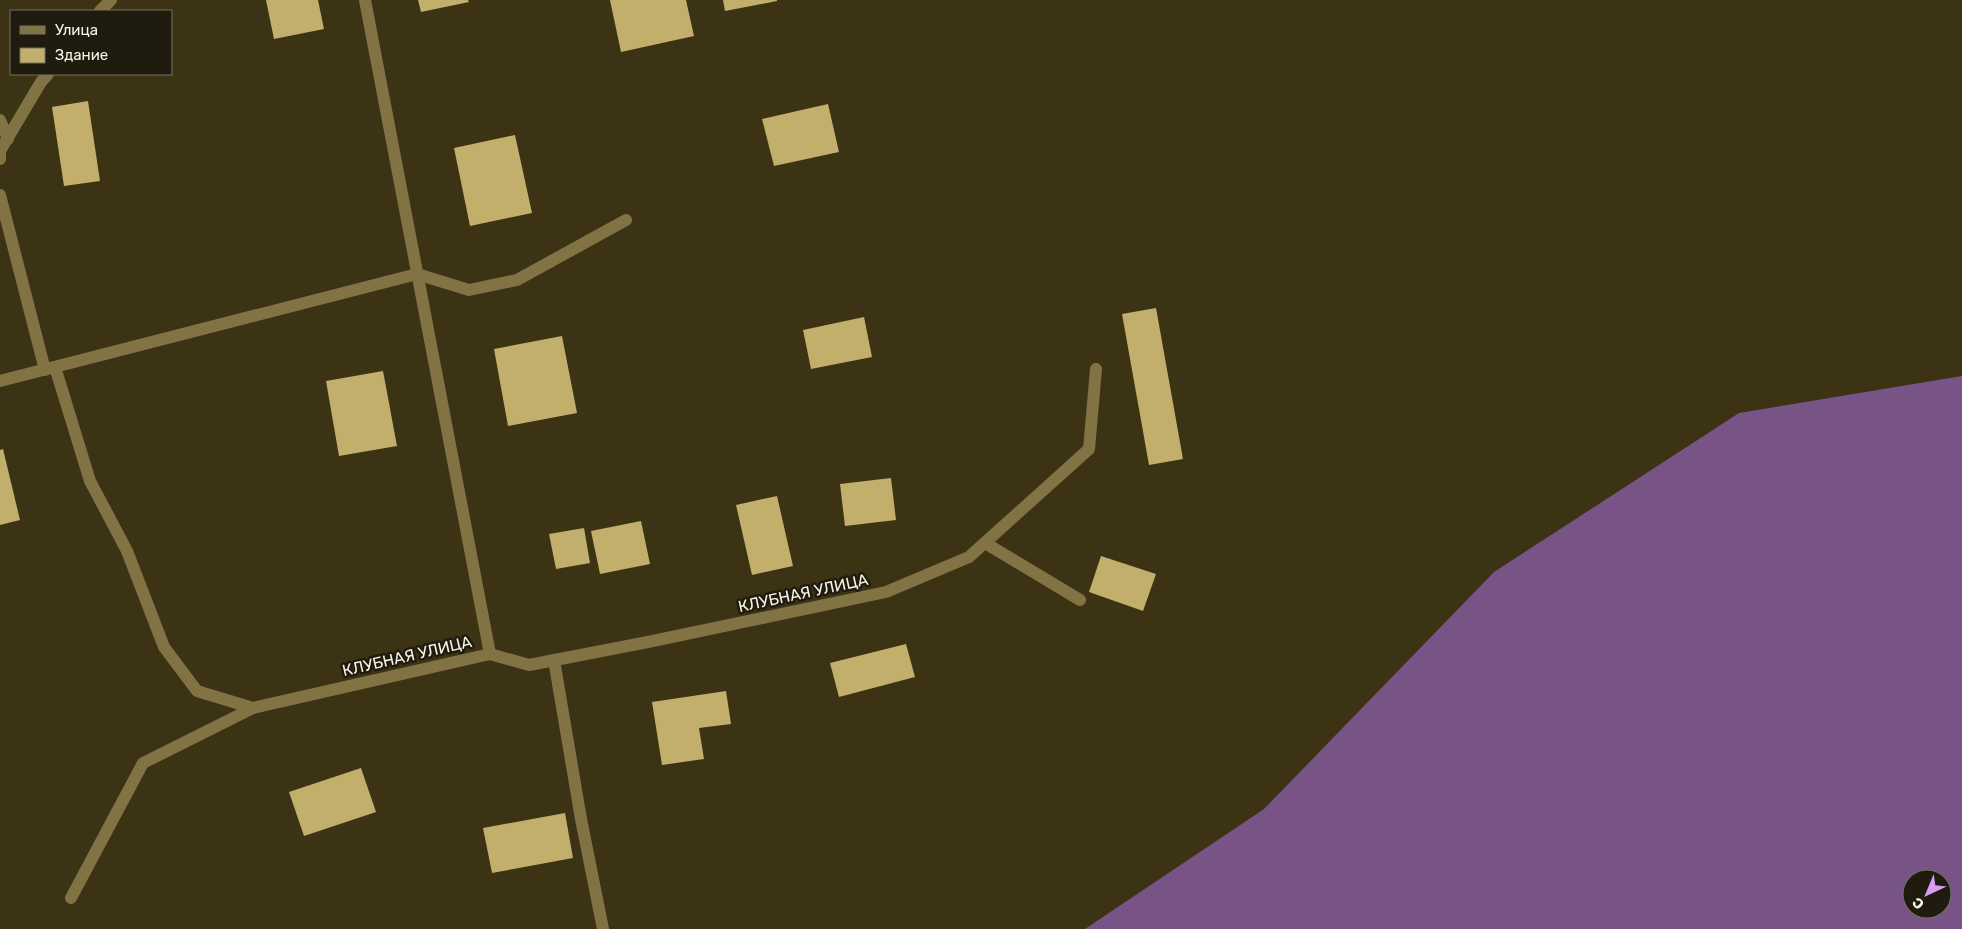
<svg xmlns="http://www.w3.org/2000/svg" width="1962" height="929" font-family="Rubik,sans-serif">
<rect width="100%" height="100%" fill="#3c3315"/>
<path fill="#775386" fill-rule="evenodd" d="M1962,376V929H1085L1264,809L1494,572L1739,413ZM1912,879H1942V909H1912Z"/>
<g fill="#c3af6c">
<path d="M266,0H318L324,29L274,39Z"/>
<path d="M418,0H468L469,2L421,12Z"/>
<path d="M610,0H686L694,36L621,52Z"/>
<path d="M723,0H777V1L725,11Z"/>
<path d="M88,101L100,181L64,186L52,107Z"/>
<path d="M828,104L839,152L774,166L762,119Z"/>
<path d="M515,135L532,213L470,226L454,148Z"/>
<path d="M1156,308L1183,459L1149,465L1122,314Z"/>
<path d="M864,317L872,357L811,369L803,330Z"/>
<path d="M562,336L577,413L508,426L494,349Z"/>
<path d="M383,371L397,446L339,456L326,381Z"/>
<path d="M3,449L20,520L0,525V450Z"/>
<path d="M891,478L896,520L845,526L840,484Z"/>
<path d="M777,496L793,566L752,575L736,505Z"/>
<path d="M641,521L650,564L600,574L591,531Z"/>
<path d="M584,528L590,563L556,569L549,534Z"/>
<path d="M1101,556L1156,574L1143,611L1089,592Z"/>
<path d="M906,644L915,677L839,697L830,663Z"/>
<path d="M726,691L731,724L699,728L704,759L662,765L652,702Z"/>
<path d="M361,768L376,812L304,836L289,792Z"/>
<path d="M565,813L573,858L492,873L483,828Z"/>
</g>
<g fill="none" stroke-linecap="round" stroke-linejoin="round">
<g stroke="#817344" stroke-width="12">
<path d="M365,0L490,654"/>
<path d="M100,11L111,0"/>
<path d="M0,120L8,139"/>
<path d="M0,159V151L41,82L48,74"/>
<path d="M0,195L45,370"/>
<path d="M55,367L90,481L127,551L164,647L197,691L253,708L490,654L529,665L648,642L886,592L969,557L1089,449L1096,369"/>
<path d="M0,381L417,274L469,290L517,280L626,220"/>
<path d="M985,543L1080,600"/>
<path d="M554,660L581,819L603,929"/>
<path d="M71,898L143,763L253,708"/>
</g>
</g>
<g text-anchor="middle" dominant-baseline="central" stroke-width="5" stroke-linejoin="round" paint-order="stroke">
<g font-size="16" fill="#f8f3e2" stroke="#1f1c0f">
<text transform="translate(803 593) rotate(-12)">КЛУБНАЯ УЛИЦА</text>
<text transform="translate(407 656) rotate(-13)">КЛУБНАЯ УЛИЦА</text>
</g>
</g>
<rect x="10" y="10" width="162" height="65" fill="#1f1c0f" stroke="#767263"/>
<rect x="20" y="26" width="25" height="8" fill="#817344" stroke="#767263"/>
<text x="55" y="35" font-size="15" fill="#f8f3e2">Улица</text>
<rect x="20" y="48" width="25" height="15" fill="#c3af6c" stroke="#767263"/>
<text x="55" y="60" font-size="15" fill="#f8f3e2">Здание</text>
<g transform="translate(1927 894) rotate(224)"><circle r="24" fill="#1f1c0f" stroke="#767263"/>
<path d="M0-4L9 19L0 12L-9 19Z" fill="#da9af6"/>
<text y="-8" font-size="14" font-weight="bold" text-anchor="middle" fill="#f8f3e2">С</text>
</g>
</svg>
